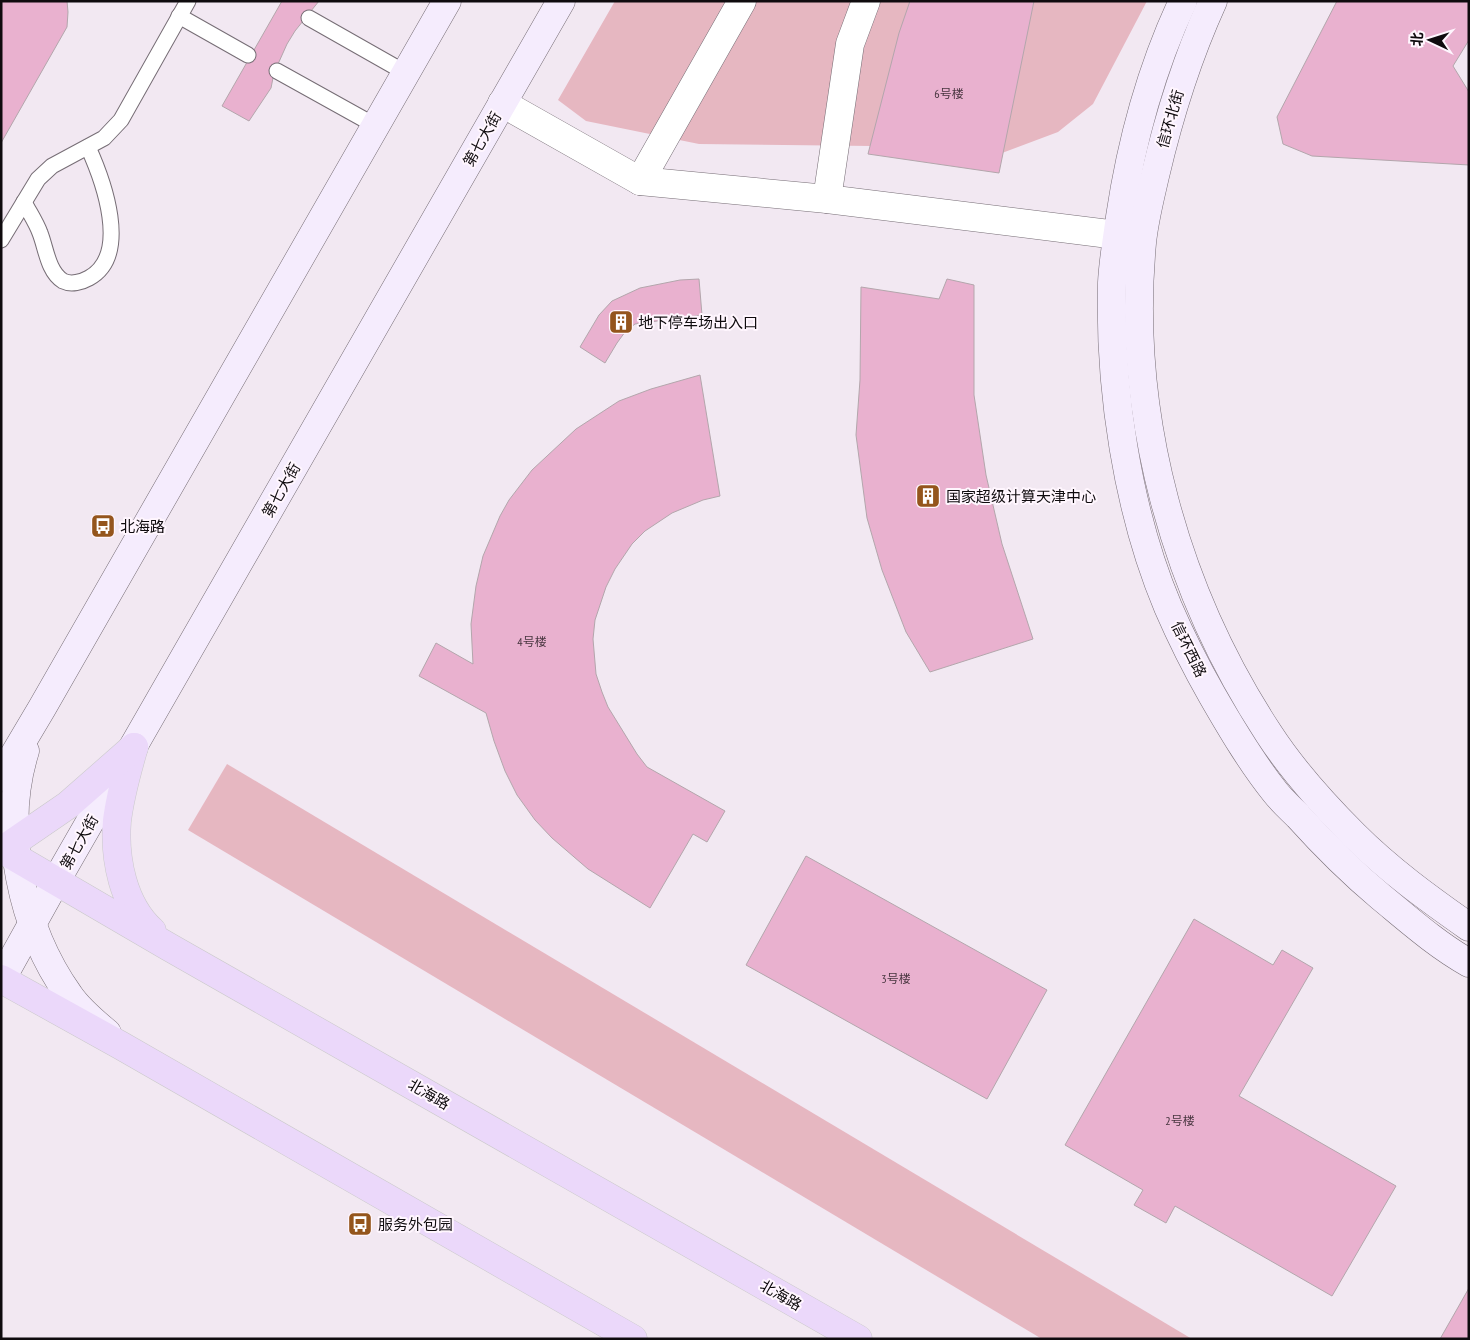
<svg xmlns="http://www.w3.org/2000/svg" width="1470" height="1340" font-family="'PT Sans Narrow','Noto Sans SC',sans-serif">
<rect width="100%" height="100%" fill="#f2e8f2"/>
<g fill="#e6b7c1">
<path d="M615,1H1147L1093,104L1058,132L978,162L872,146L699,144L586,121L558,100Z"/>
<path d="M227,764L1192,1339H1042L188,830Z"/>
</g>
<g fill="#e9b1cf" stroke="#b3a6ac">
<path d="M1,1H67L68,12L67,27L1,143Z"/>
<path d="M282,1H319L295,31L287,44L274,73L271,88L249,121L222,106Z"/>
<path d="M910,1H1034L999,173L868,154L899,33Z"/>
<path d="M1337,1H1469V40L1453,66L1469,92V165L1312,156L1283,144L1277,117Z"/>
<path d="M699,279L702,315L635,324L625,332L617,343L605,363L580,347L599,315L612,301L640,288L680,280Z"/>
<path d="M947,279L974,285V395L986,475L1002,544L1033,639L930,672L906,632L882,570L867,518L856,435L860,380L861,287L939,299Z"/>
<path d="M700,375L720,496L703,500L672,513L645,531L632,544L615,569L606,587L595,620L593,639L596,674L602,692L608,707L637,754L647,767L725,811L707,842L693,834L650,908L588,869L552,838L535,820L517,795L505,771L494,741L486,713L419,676L436,643L473,664L471,624L476,586L483,556L500,516L509,500L532,470L576,429L619,401L651,389Z"/>
<path d="M806,856L1047,990L987,1099L746,965Z"/>
<path d="M1194,919L1273,965L1282,950L1313,968L1239,1096L1396,1186L1332,1296L1175,1206L1166,1223L1134,1205L1143,1190L1065,1145Z"/>
<path d="M1469,1288V1339H1440Z"/>
</g>
<g fill="none" stroke-linecap="round" stroke-linejoin="round">
<defs>
<g id="lane">
<path d="M179,16L248,55"/>
<path d="M309,18L406,73"/>
<path d="M277,71L376,126"/>
<path d="M24,202C29,212 36,222 40,233C46,248 48,272 63,281C71,285 82,282 89,278C131,255 103,180 88,147"/>
<path d="M1,240L38,179L52,166L104,138L121,120L188,1"/>
</g>
<g id="street">
<path d="M502,103L640,181L827,199L1117,235L1141,240"/>
<path d="M640,181L742,1"/>
<path d="M827,199L850,44L866,1"/>
</g>
<g id="secondary">
<path d="M1183,1C1151,69 1131,143 1120,217C1117,239 1113,261 1112,283C1109,387 1127,510 1168,607C1181,637 1196,667 1212,695C1231,728 1251,762 1275,792C1282,801 1290,808 1298,816C1325,846 1350,871 1381,897C1409,920 1437,945 1469,963"/>
<path d="M1213,1C1187,58 1169,116 1155,176C1150,198 1144,221 1142,243C1126,415 1175,591 1269,734C1293,771 1323,804 1354,835C1389,870 1429,899 1469,927"/>
<path d="M25,751C0,830 22,929 69,995C79,1010 93,1021 107,1033"/>
<path d="M1,777L42,708L447,1"/>
<path d="M1,980L56,881L561,1"/>
</g>
<g id="primary">
<path d="M134,747C127,771 120,796 117,821C114,859 123,905 152,931"/>
<path d="M1,849L169,947L858,1339"/>
<path d="M1,851L68,805L134,747"/>
<path d="M1,979L120,1045L633,1339"/>
</g>
</defs>
<use href="#lane" stroke="#766d75" stroke-width="17"/>
<use href="#street" stroke="#766d75" stroke-width="29"/>
<use href="#secondary" stroke="#766d75" stroke-width="29"/>
<use href="#primary" stroke="#cac9ca" stroke-width="29"/>
<use href="#lane" stroke="#fff" stroke-width="15"/>
<use href="#street" stroke="#fff" stroke-width="28"/>
<use href="#secondary" stroke="#f5ecfd" stroke-width="28"/>
<use href="#primary" stroke="#ebd8fa" stroke-width="28"/>
</g>
<defs>
<symbol id="building-square" viewBox="-11 -11 22 22"><rect x="-9" y="-9" width="18" height="18" rx="4" fill="#94551c" stroke="#fff6fe"/><path d="M-4-6H4V6H1V3H-1V6H-4ZM-2.5-4.3h1.7v1.8h-1.7ZM.8-4.3h1.7v1.8H.8ZM-2.5-1h1.7V.8h-1.7ZM.8-1h1.7V.8H.8Z" fill="#fff"/></symbol>
<symbol id="bus-square" viewBox="-11 -11 22 22"><rect x="-9" y="-9" width="18" height="18" rx="4" fill="#94551c" stroke="#fff6fe"/><path d="M-5-6H5V4H4V6H2V4H-2V6H-4V4H-5ZM-3.5-4V0h7V-4ZM-3.5 1.2v1.5H-2V1.2ZM2 1.2v1.5H3.5V1.2Z" fill="#fff"/></symbol>
</defs>
<g fill-rule="evenodd">
<use href="#building-square" x="607" y="308" width="28" height="28"/>
<use href="#building-square" x="914" y="482" width="28" height="28"/>
<use href="#bus-square" x="89" y="512" width="28" height="28"/>
<use href="#bus-square" x="346" y="1210" width="28" height="28"/>
</g>
<g text-anchor="middle" dominant-baseline="central" stroke-width="4" stroke-linejoin="round" paint-order="stroke">
<g font-size="12" fill="#46343e">
<text x="949" y="93">6号楼</text>
<text x="532" y="641">4号楼</text>
<text x="896" y="978">3号楼</text>
<text x="1180" y="1120">2号楼</text>
</g>
<g font-size="15" fill="#0f0b0e" stroke="#fff6fe">
<text transform="translate(1170 119) rotate(-74)">信环北街</text>
<text transform="translate(482 139) rotate(-60)">第七大街</text>
<text transform="translate(281 490) rotate(-60)">第七大街</text>
<text transform="translate(1189 649) rotate(64)">信环西路</text>
<text transform="translate(79 842) rotate(-60)">第七大街</text>
<text transform="translate(429 1094) rotate(30)">北海路</text>
<text transform="translate(781 1295) rotate(30)">北海路</text>
</g>
<g font-size="15" fill="#0f0b0e" stroke="#fff6fe" text-anchor="start">
<text x="638" y="322">地下停车场出入口</text>
<text x="946" y="496">国家超级计算天津中心</text>
<text x="120" y="526">北海路</text>
<text x="378" y="1224">服务外包园</text>
</g>
</g>
<rect width="1470" height="1340" fill="none" stroke="#0f0b0e" stroke-width="5"/>
<g transform="translate(1430 40) rotate(274)" stroke="#fff6fe" stroke-width="4" paint-order="stroke">
<path d="M0-4L9 19L0 12L-9 19Z" fill="#0f0b0e"/>
<text y="-8" font-size="14" font-weight="bold" text-anchor="middle" fill="#0f0b0e">北</text>
</g>
</svg>
